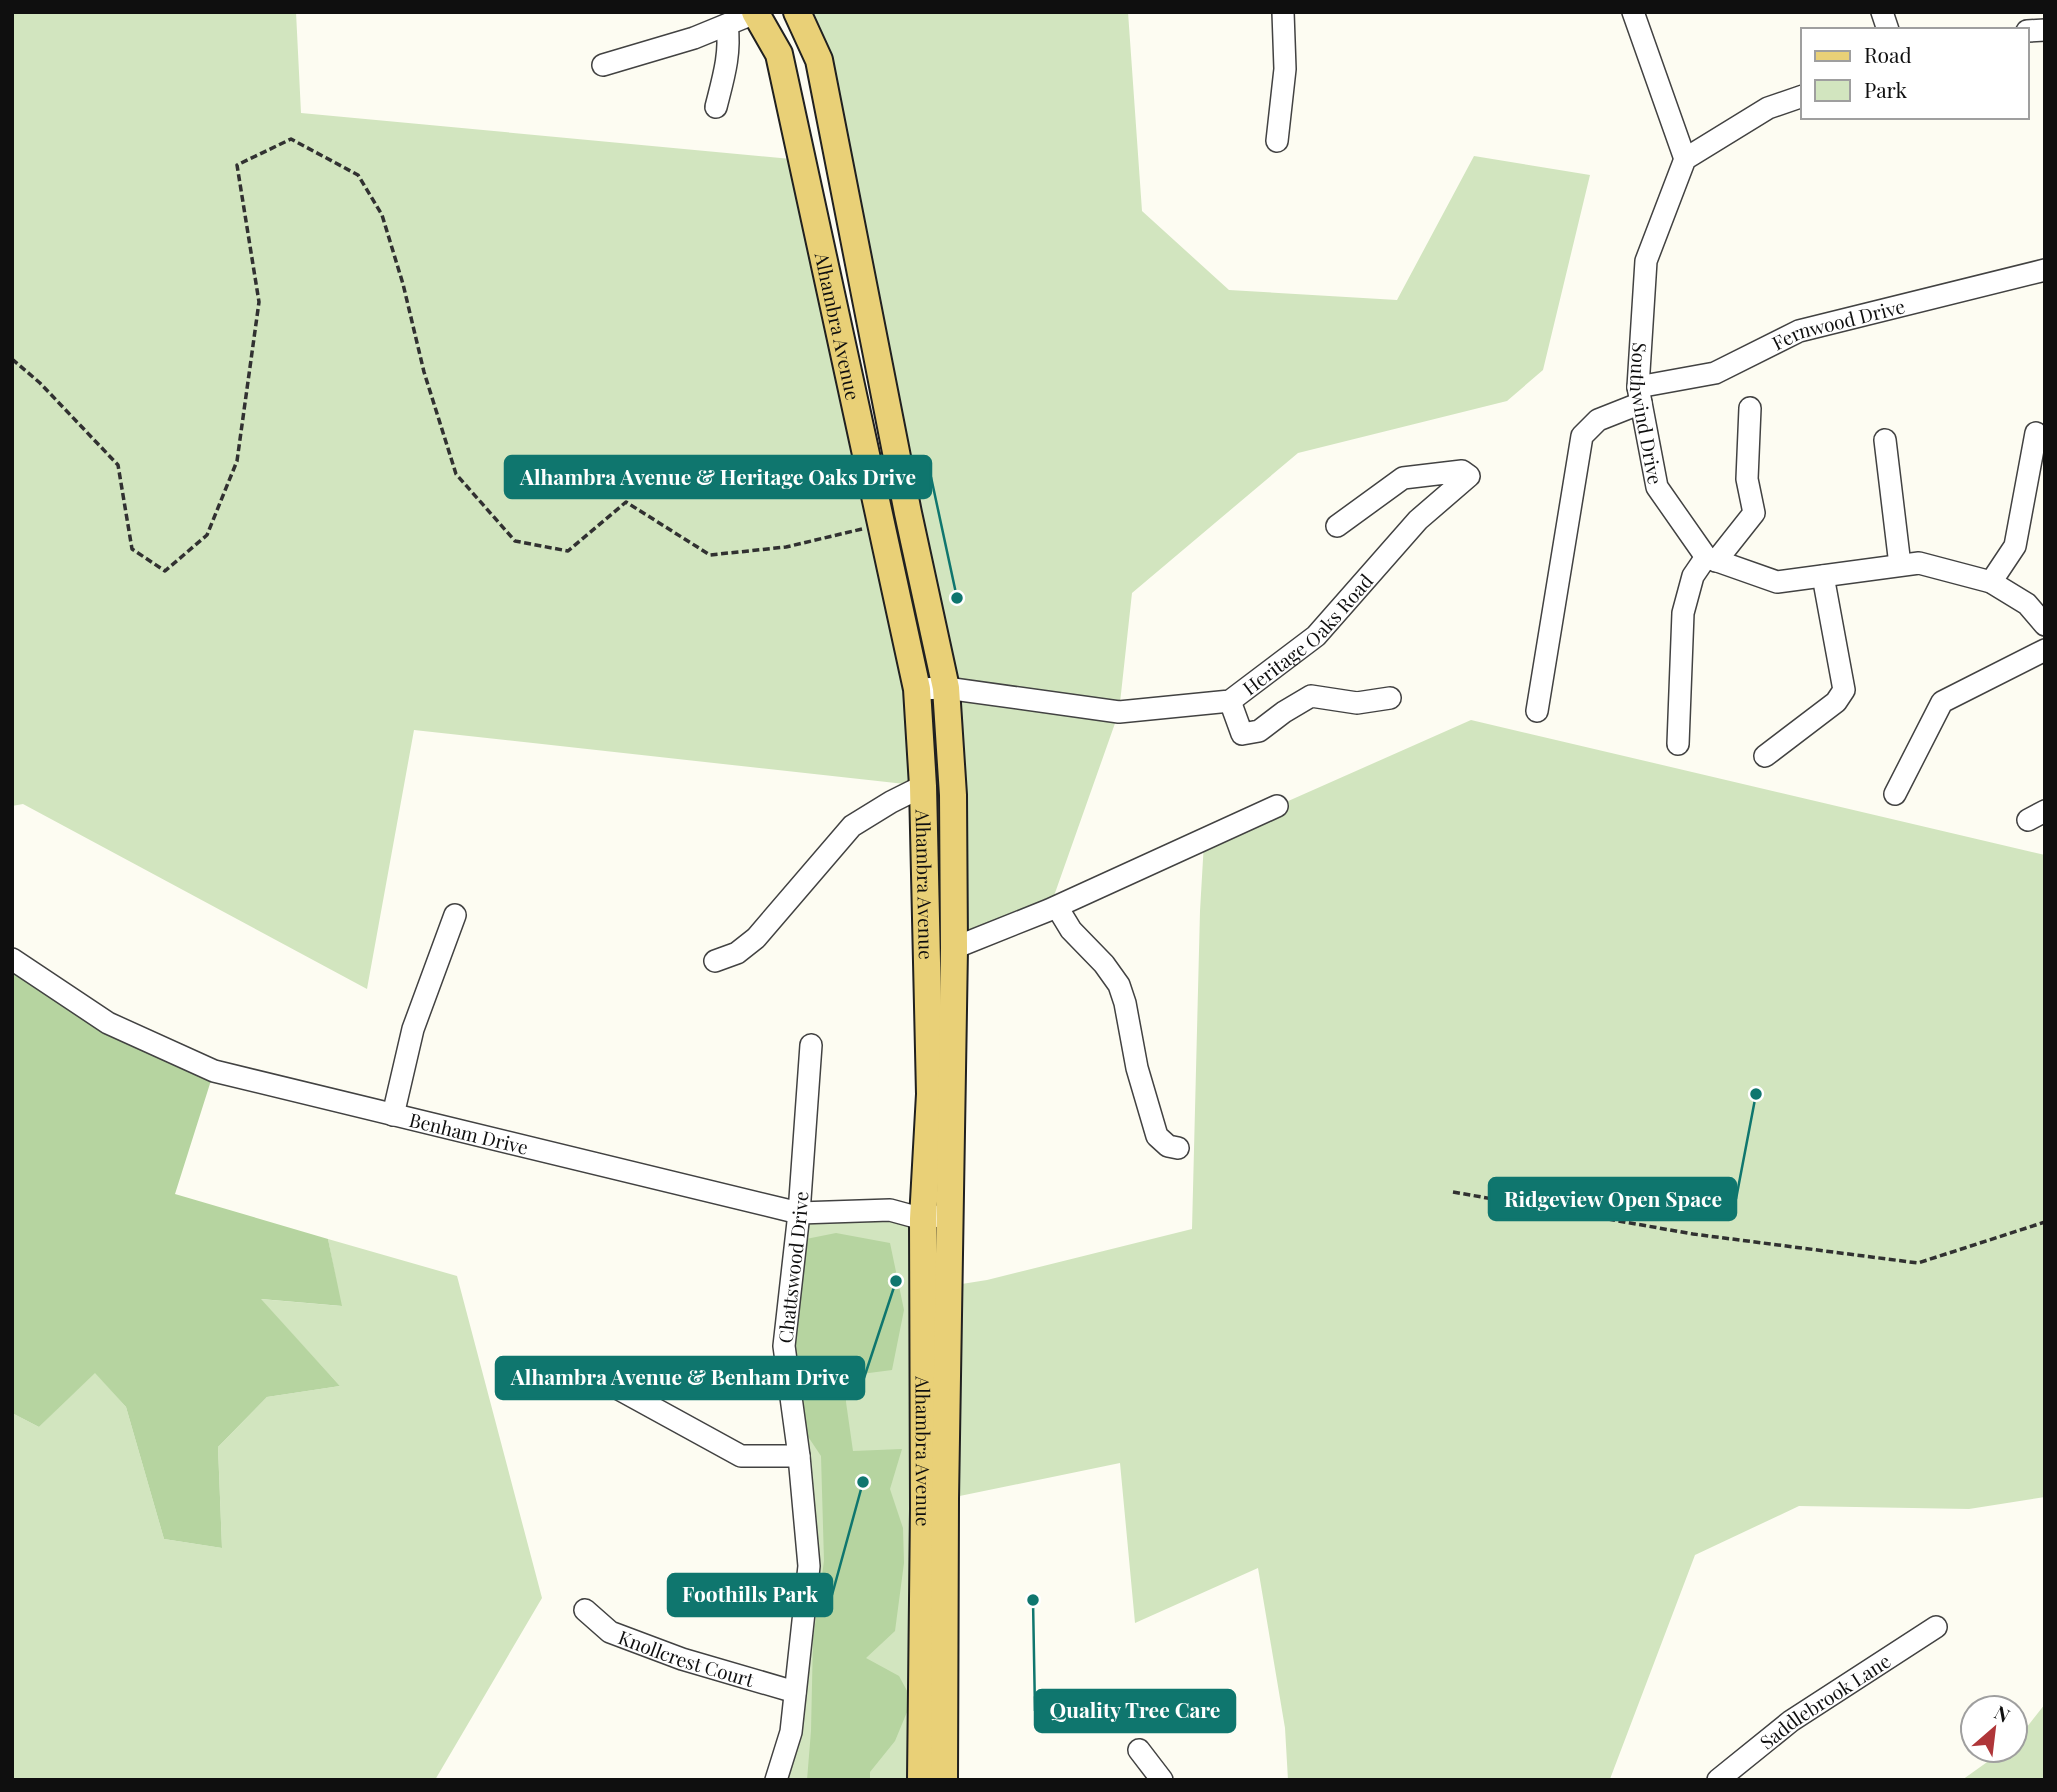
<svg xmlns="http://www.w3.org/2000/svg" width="2057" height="1792" font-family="'Playfair Display',serif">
<rect width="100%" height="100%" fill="#fdfcf2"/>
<g fill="#d2e5bf">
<path d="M12,12H296L301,113L802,160L923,786L414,730L367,989L23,804L12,806Z"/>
<path d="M797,12H1128L1142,211L1229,290L1397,300L1474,156L1590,175L1543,370L1507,401L1298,453L1132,593L1119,712L1049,910L954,948L946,688Z"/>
<path d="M1471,720L2045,855V1497L1969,1509L1799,1506L1695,1555L1610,1779L1288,1780L1285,1728L1258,1568L1135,1623L1120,1463L945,1499L949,1286L987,1280L1192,1229L1200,911L1204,842L1277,806Z"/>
<path d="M799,1213L923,1219L921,1780H776L809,1566Z"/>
<path d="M328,1239L457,1276L542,1598L435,1780H12V1413L39,1427L95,1372L126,1407L164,1539L222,1548L218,1447L267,1397L340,1386L260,1299L341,1306Z"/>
<path d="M2045,1704V1780H1962L2004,1750H2015V1742Z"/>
</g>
<g fill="#b6d4a0">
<path d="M12,959L214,1071L175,1194L328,1239L342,1306L261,1299L340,1386L267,1397L218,1447L222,1548L164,1539L126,1407L95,1373L39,1427L12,1413Z"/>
<path d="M836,1233L890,1243L904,1310L892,1370L846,1376V1402L853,1451L902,1449L890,1489L903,1528L904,1563L895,1631L866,1658L899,1676L912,1700L895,1741L870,1772V1780H807L811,1731L813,1639L824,1561L821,1456L793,1414L796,1241Z"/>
</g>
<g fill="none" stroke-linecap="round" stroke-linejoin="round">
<defs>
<g id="minor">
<path d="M1633,12L1685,159"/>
<path d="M1882,12L1888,30"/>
<path d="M2027,31L2045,30"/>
<path d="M603,65L694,38L755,13"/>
<path id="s1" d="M1803,96L1768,108L1685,159L1646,261L1638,387L1657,487L1706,557L1777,582L1919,563L1991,582L2027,604L2045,625"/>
<path d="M716,107C723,79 731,54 727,25"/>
<path d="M1277,141L1285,69L1283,12"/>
<path id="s2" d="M1638,387L1715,373L1799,331L2045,270"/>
<path d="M1885,440L1900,565"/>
<path d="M1716,561L1754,513L1747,479L1750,408"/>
<path d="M1991,582L2015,546L2036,433"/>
<path id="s3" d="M917,689L946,688L1119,712L1230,701L1316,636L1418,520L1469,476L1462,471L1403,478L1337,526"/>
<path d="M1230,701L1242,734L1259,731L1284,712L1311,696L1357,703L1390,698"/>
<path d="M1537,711L1582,436L1598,420L1641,403"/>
<path d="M1678,744L1683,613L1693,576L1706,557"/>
<path d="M1765,756L1836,702L1844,690L1823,576"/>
<path d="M1895,794L1942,702L2045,650"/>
<path d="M2028,820L2045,811"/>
<path d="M1057,907L1071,930L1104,964L1119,985L1125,1003L1137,1068L1157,1136L1168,1146L1178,1148"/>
<path d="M954,948L1049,910L1277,806"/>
<path id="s4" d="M12,959L108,1023L214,1071L799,1213L890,1210L923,1219L938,1216"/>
<path d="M715,961L737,953L756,938L852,826L891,802L923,786"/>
<path d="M393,1115L413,1029L455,915"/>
<path d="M535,1374L617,1388L741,1456H799"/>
<path id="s5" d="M585,1610L610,1632L682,1659L795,1692"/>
<path d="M1139,1750L1162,1780"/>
<path id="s6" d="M776,1780L791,1732L809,1566L799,1456L784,1346L799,1213L811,1045"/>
<path id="s7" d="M1718,1780L1791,1721L1936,1627"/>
</g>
<g id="major">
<path id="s8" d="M755,12L779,54L917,689L923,786L930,1094L923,1219L924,1509L921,1780"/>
<path d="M797,12L819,60L908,513L946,688L953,795L954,948L945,1499L944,1780"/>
</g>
</defs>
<use href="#minor" stroke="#424242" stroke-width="24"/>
<use href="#major" stroke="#202020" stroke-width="30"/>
<g stroke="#313131" stroke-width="3.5" stroke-dasharray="7 3.5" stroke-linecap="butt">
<path d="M12,359L40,383L118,465L132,549L165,571L207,535L237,461L259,302L237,165L291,139L358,175L382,215L403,284L424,372L456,474L515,541L568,551L626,502L710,555L786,547L862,529"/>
<path d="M1453,1192L1693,1234L1918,1263L2045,1222"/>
</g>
<use href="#minor" stroke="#fff" stroke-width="21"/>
<use href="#major" stroke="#e9d077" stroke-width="26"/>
</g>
<g text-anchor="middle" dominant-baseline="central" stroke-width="7" stroke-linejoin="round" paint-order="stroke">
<g font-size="19" fill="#0f0f0f" stroke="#fff">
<text stroke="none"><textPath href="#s2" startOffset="212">Fernwood Drive</textPath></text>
<text stroke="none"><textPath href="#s8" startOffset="327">Alhambra Avenue</textPath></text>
<text stroke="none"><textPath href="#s1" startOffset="397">Southwind Drive</textPath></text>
<text stroke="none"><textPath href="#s3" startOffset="418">Heritage Oaks Road</textPath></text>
<text stroke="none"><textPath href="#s8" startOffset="894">Alhambra Avenue</textPath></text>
<text stroke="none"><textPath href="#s4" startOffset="494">Benham Drive</textPath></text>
<text stroke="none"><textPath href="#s6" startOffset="518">Chattswood Drive</textPath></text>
<text stroke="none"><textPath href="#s8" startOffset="1461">Alhambra Avenue</textPath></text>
<text stroke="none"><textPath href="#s5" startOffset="114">Knollcrest Court</textPath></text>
<text stroke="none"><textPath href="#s7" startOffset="133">Saddlebrook Lane</textPath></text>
</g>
</g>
<path fill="none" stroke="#0f766e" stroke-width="2.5" d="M957 598L931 477M1756 1094L1736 1199M896 1281L864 1378M863 1482L832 1595M1033 1600L1035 1711"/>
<g fill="#0f766e" stroke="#fff" stroke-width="2.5">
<circle cx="957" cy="598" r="7"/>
<circle cx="1756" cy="1094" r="7"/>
<circle cx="896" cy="1281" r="7"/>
<circle cx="863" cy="1482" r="7"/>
<circle cx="1033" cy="1600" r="7"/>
</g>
<g fill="#0f766e" stroke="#0f766e" stroke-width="2.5">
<rect x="505" y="456" width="426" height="42" rx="7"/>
<rect x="1489" y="1178" width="247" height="42" rx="7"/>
<rect x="496" y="1357" width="368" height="42" rx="7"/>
<rect x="668" y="1574" width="164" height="42" rx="7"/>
<rect x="1035" y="1690" width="200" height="42" rx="7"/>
</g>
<g font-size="21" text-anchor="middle" font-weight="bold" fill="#fff">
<text x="718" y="485">Alhambra Avenue &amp; Heritage Oaks Drive</text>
<text x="1613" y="1207">Ridgeview Open Space</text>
<text x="680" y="1385">Alhambra Avenue &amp; Benham Drive</text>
<text x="750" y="1602">Foothills Park</text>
<text x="1135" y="1718">Quality Tree Care</text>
</g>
<rect width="2057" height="1792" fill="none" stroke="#0f0f0f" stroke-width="28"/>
<rect x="1801" y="28" width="228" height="91" fill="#ffffff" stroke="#9f9f9f" stroke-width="2"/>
<rect x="1815" y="51" width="35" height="10" fill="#e9d077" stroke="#9f9f9f" stroke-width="2"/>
<text x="1864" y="63" font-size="21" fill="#0f0f0f">Road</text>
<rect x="1815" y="80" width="35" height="21" fill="#d2e5bf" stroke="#9f9f9f" stroke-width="2"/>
<text x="1864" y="98" font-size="21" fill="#0f0f0f">Park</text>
<g transform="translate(1994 1729) rotate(28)"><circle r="33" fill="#ffffff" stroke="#9f9f9f" stroke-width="2"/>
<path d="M0-5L12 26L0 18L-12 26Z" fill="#af3639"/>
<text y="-10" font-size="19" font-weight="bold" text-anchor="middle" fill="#0f0f0f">N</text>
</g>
</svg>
